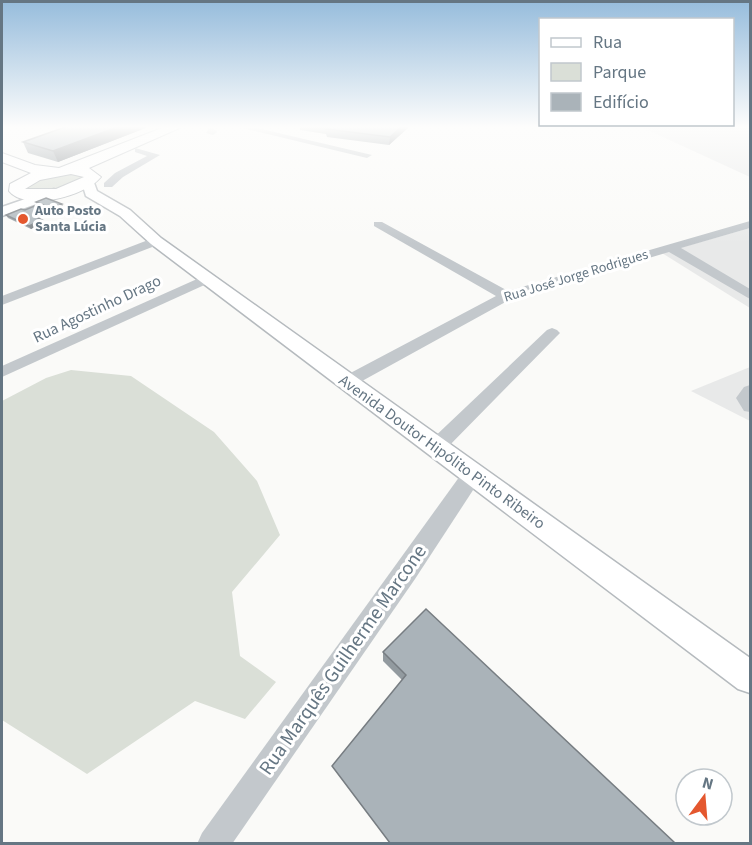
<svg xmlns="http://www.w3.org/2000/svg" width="752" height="845" font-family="'Source Sans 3',sans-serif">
<rect width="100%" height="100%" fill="#fafaf8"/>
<g fill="#e8e9e9">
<path d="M639,126H750V177Z"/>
<path d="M750,228V308L662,253Z"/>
<path d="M750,367V421L691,391Z"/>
</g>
<g fill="#dadfd7">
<path d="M68,173L86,177L71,188L26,192L23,186L26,183Z"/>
<path d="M71,370L131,376L214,432L257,481L280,535L232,592L240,656L276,682L245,719L195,701L87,774L2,720V401L46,378Z"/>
</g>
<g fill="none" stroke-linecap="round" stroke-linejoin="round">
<defs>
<g id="major">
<path d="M88,179L93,180L97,191L130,210L161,238L750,658V693L738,689L151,244L120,216L86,196L82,183Z"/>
<path d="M54,189L61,193L59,196L2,216V207Z"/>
</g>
<path id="highway" d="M167,126H184L89,168L101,177C86,196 26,212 9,191L10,184L31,173L2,162V153L35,165L59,168ZM71,174L84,177L56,189H25L40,180Z"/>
</defs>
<use href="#major" stroke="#b5babe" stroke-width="3"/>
<use href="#highway" stroke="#b4b9bd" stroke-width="2"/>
<g fill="#c3c8cc" fill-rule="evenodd">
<path d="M234,126H249L372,155L367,158Z"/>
<path d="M209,128L216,130L217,132L213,135L206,133Z"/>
<path d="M135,148L160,155L123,177L112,187H104V183L115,173L147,156L135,152Z"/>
<path d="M750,221V228L681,248L750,289V299L669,252L511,299L353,386H341L339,382L341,378L496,296L374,226V222H382L508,291Z"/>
<path d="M156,237L162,241L160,244L2,305V296Z"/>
<path d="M206,275L213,279L211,282L2,377V366Z"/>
<path d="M552,328L557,330L560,333L557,336L442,453L435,455L428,453L426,448L428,443L547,330Z"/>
<path d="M750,385V412L744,411L736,398L744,387Z"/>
<path d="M472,467L479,469L482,475L479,481L415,579L232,844H197L202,833L465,469Z"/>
</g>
<use href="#major" fill="#fff" fill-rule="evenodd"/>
<use href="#highway" fill="#fff" fill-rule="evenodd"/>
</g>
<g fill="#929a9f">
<path d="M68,126H148V127L58,162L28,153L23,142Z"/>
<path d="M300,126H410L389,145L327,137L326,134L300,130Z"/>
<path d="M36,202L65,211L55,215L51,213L38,218L44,223L31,229L8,218L6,215L25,210L37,205Z"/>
<path d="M383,652L675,843H390L332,766L402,680L383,661Z"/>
</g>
<g fill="#777d82">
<path d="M120,126H148V127L58,162L53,151Z"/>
<path d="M402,126H410L389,145L390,137Z"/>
<path d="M62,204L65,211L55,215L52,209Z"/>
<path d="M49,210L51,213L36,219L34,216Z"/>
<path d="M42,220L44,223L31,229L29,226Z"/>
</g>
<g fill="#aab3b9" stroke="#777d82" stroke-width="1.5">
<path d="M68,126H120L53,151L23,142Z"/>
<path d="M327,126H402L390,137L326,129L329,126Z"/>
<path d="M46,198L62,204L52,209L36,202Z"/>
<path d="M37,205L49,210L34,216L42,220L29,226L6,215L21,209L25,210Z"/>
<path d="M426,609L675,843H390L332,766L406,675L383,652Z"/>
</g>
<linearGradient id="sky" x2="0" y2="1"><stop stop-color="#96bcdc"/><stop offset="0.52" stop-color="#fdfdfc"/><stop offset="1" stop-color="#fdfdfc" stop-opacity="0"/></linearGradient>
<rect width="752" height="244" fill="url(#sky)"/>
<circle fill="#e4572e" stroke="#fff" stroke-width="2" cx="23" cy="219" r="6"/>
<g text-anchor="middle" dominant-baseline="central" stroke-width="6" stroke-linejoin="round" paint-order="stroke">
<g font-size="14" font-weight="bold" fill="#657683" stroke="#fff" text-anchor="start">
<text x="35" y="211">Auto Posto<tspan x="35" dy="16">Santa Lúcia</tspan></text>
</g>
<g font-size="14" fill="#657683" stroke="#fff">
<text transform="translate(576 276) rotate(-17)">Rua José Jorge Rodrigues</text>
</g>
<g font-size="16" fill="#657683" stroke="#fff">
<text transform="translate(97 309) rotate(-25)">Rua Agostinho Drago</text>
<text transform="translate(442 452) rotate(36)">Avenida Doutor Hipólito Pinto Ribeiro</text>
</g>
<g font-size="20" fill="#657683" stroke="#fff">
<text transform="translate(343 660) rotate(-55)">Rua Marquês Guilherme Marcone</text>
</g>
</g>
<rect width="752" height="845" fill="none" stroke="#657683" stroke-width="6"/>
<rect x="539" y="18" width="195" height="108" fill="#ffffff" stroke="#c1c8cd" stroke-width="1.5"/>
<rect x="551" y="38" width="30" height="9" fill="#ffffff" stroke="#c1c8cd" stroke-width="1.5"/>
<text x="593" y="48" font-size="18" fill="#657683">Rua</text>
<rect x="551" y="63" width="30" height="18" fill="#dadfd7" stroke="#c1c8cd" stroke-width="1.5"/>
<text x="593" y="78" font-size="18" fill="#657683">Parque</text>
<rect x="551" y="93" width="30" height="18" fill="#aab3b9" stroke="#c1c8cd" stroke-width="1.5"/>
<text x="593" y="108" font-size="18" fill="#657683">Edifício</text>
<g transform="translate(704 797) rotate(16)"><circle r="28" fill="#ffffff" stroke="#c1c8cd" stroke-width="1.5"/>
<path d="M0-4.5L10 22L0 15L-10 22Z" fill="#e4572e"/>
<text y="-9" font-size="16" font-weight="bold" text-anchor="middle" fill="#657683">N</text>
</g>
</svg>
